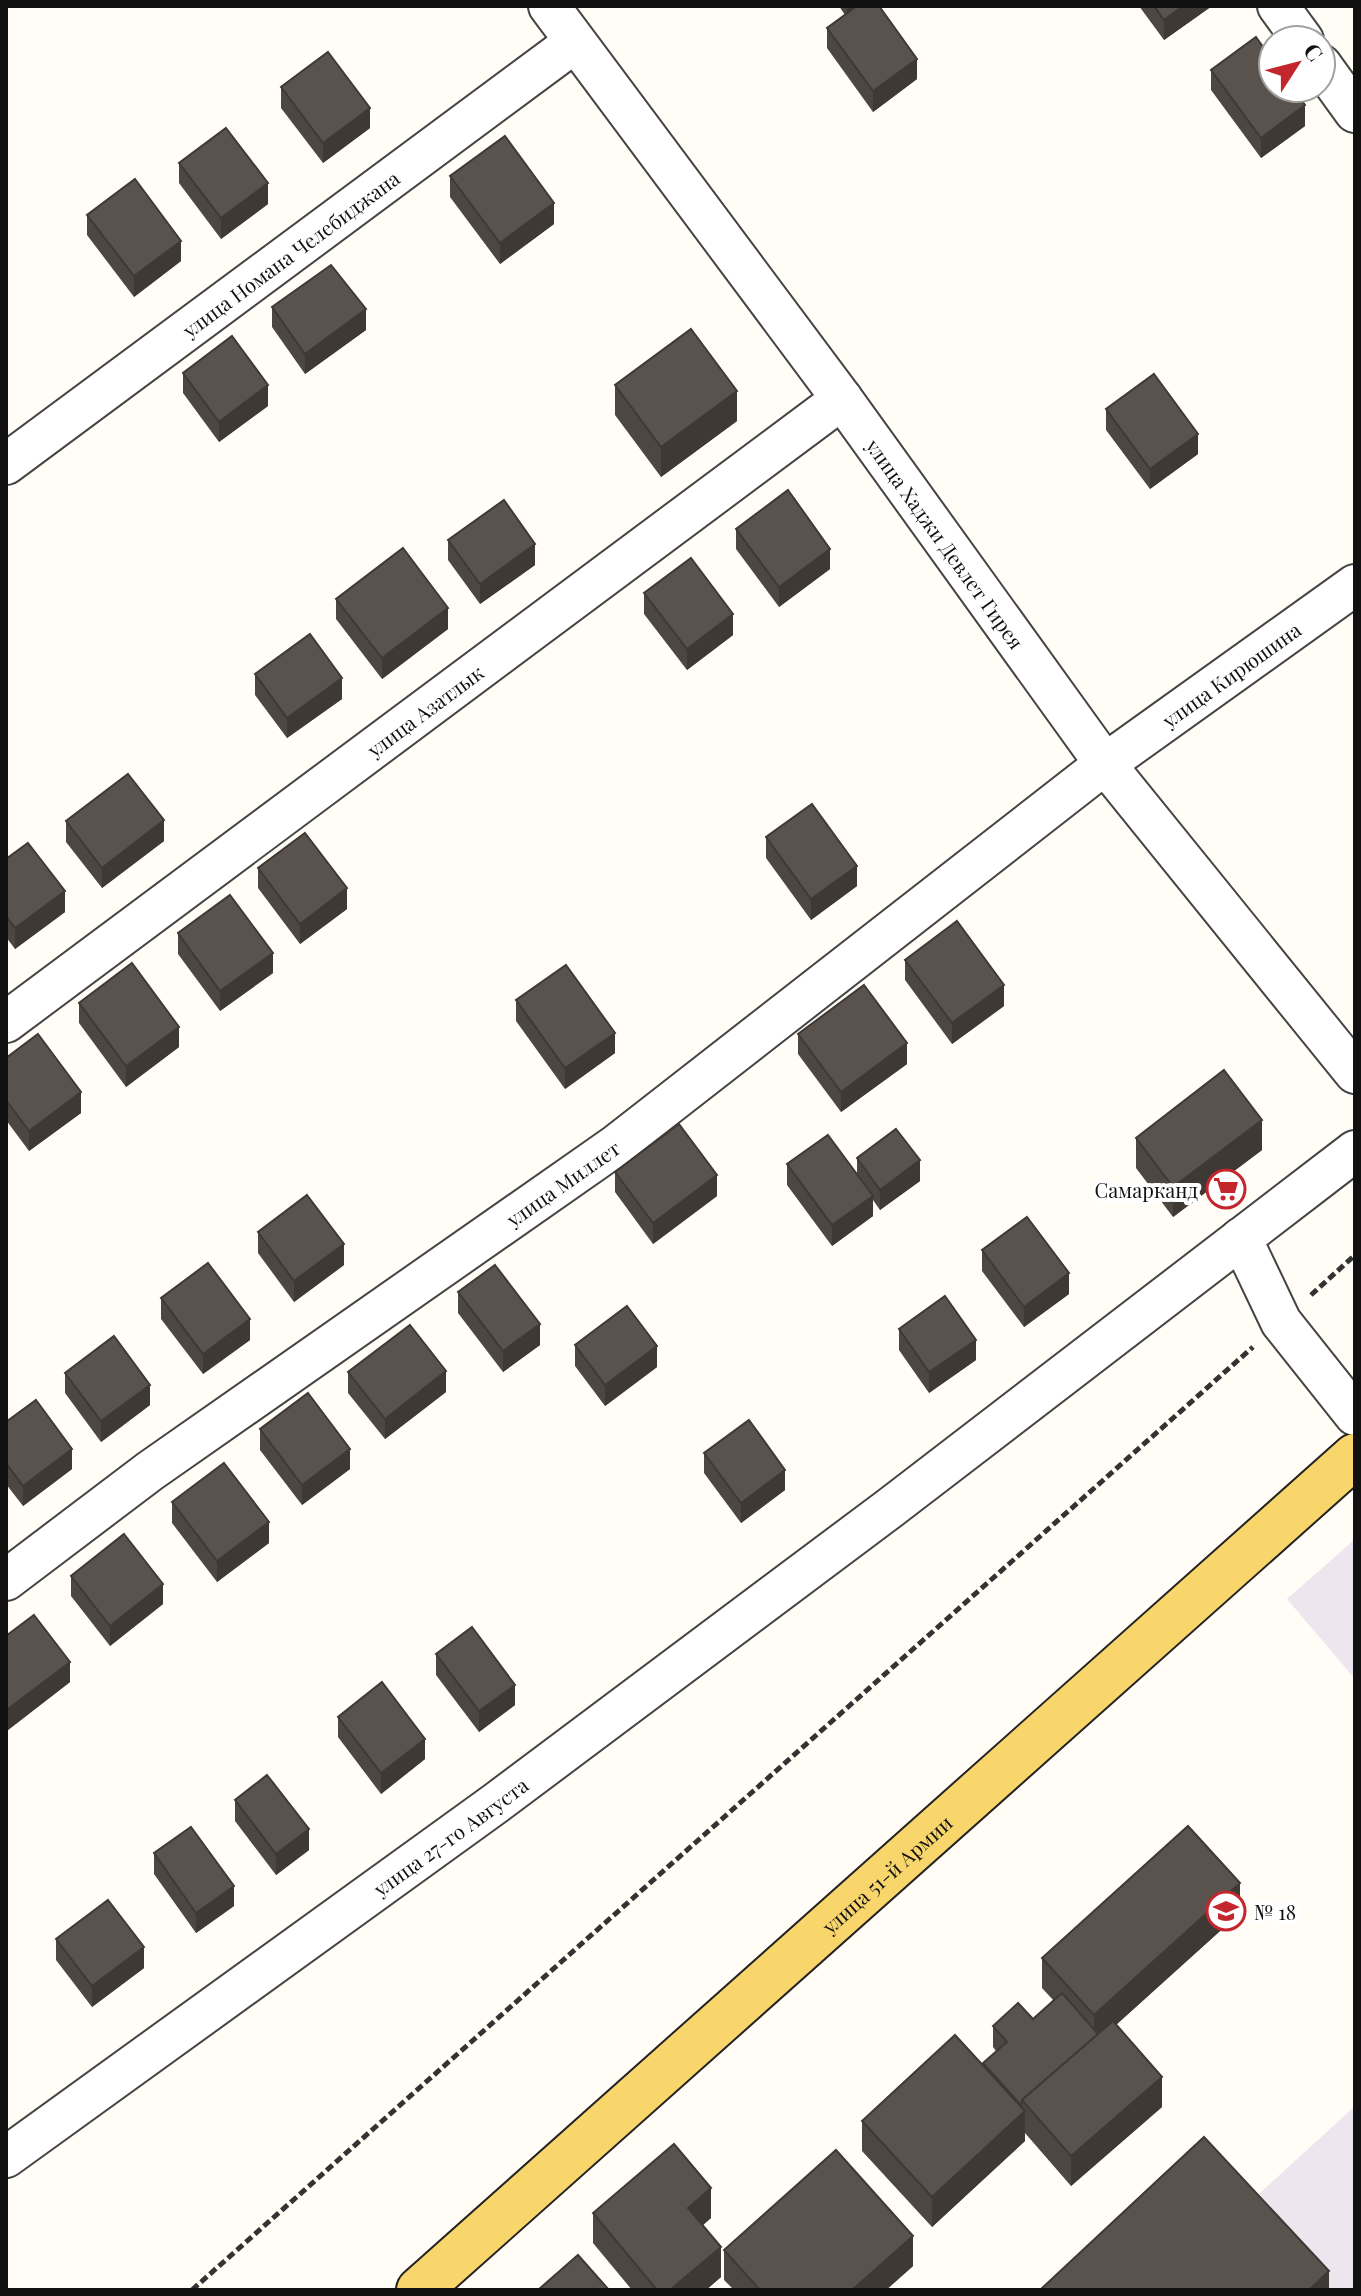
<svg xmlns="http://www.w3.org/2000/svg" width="1361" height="2296" font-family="'Playfair Display',serif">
<rect width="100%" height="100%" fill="#fffdf5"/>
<g fill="#eee6ef">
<path d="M1355,1539V1679L1287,1599Z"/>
<path d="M1355,2106V2290H1154Z"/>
</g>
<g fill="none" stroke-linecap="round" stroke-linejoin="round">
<defs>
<g id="minor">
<path id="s1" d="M549,6L842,399L1105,764L1355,1073"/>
<path d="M1278,6L1303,40"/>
<path d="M1321,65L1355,112"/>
<path id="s2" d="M6,464L575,42"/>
<path id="s3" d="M6,1022L842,399"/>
<path d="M1241,1238L1281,1322L1355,1415"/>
<path id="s4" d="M6,1580L150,1471L615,1146L1105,764L1355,585"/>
<path id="s5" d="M6,2157L496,1803L890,1508L1355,1151"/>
</g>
<g id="major">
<path id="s6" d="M419,2290L1355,1456"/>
</g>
</defs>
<use href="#minor" stroke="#444" stroke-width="44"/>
<use href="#major" stroke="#222" stroke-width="48"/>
<g stroke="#333" stroke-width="5" stroke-dasharray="8 4" stroke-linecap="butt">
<path d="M1311,1295L1355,1255"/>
<path d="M192,2290L1253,1347"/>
</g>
<use href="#minor" stroke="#fff" stroke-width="40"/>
<use href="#major" stroke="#f9d66b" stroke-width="44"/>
</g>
<g fill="#4d4742">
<path d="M839,6H879L917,79L873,112L827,48V28L845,15Z"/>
<path d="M1139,6H1212L1164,40Z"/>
<path d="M1211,70L1305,126L1261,158L1211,90Z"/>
<path d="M281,87L370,128L323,163L281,108Z"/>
<path d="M179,163L268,204L221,239L179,183Z"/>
<path d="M450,176L554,224L500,264L450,197Z"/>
<path d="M87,215L181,261L134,297L87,235Z"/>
<path d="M272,307L366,330L305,374L272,327Z"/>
<path d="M183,373L268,406L219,442L183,393Z"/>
<path d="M615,385L737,421L661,477L615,415Z"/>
<path d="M1106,409L1198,454L1150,489L1106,430Z"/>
<path d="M736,529L830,569L779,607L736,549Z"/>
<path d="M448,540L535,565L480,604L448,560Z"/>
<path d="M644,593L733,635L687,670L644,614Z"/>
<path d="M336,599L448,629L382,679L336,619Z"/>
<path d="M255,674L342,699L287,738L255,695Z"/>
<path d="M66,821L164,841L102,888L66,842Z"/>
<path d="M766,837L857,886L811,920L766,858Z"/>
<path d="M6,859L65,912L15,949L6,937Z"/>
<path d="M258,868L347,909L300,944L258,888Z"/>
<path d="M178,933L273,973L220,1011L178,954Z"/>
<path d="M905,960L1004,1006L952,1044L905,980Z"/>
<path d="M516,1000L615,1053L565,1089L516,1021Z"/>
<path d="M79,1003L179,1047L126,1087L79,1023Z"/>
<path d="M798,1034L907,1064L841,1112L798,1054Z"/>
<path d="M6,1058L81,1113L29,1151L6,1120Z"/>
<path d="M1136,1138L1262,1150L1173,1217L1136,1168Z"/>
<path d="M857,1158L920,1181L880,1210L873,1200V1216L832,1246L787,1185V1164L857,1174Z"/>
<path d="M615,1172L717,1196L653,1244L615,1192Z"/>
<path d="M258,1232L344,1265L294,1302L258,1253Z"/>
<path d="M982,1250L1069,1294L1024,1327L982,1271Z"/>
<path d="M458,1292L540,1345L503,1372L458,1313Z"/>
<path d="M161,1298L250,1340L203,1374L161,1319Z"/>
<path d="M899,1329L976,1360L929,1393L899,1350Z"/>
<path d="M575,1345L657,1367L605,1406L575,1366Z"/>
<path d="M348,1372L446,1392L385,1439L348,1393Z"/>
<path d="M65,1373L150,1405L101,1442L65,1393Z"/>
<path d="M6,1422L72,1469L23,1506L6,1484Z"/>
<path d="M260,1429L350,1469L302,1505L260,1450Z"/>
<path d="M704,1453L785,1490L741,1523L704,1473Z"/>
<path d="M172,1502L269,1543L217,1582L172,1523Z"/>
<path d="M71,1576L163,1604L110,1646L71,1596Z"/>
<path d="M6,1636L70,1682L8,1730L6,1728Z"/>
<path d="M436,1654L515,1705L479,1732L436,1675Z"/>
<path d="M338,1717L425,1759L381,1794L338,1737Z"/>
<path d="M235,1800L309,1850L276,1875L235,1821Z"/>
<path d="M154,1853L234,1906L196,1933L154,1874Z"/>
<path d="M1240,1913L1116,2025L1162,2107L1071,2186L1025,2133V2141L932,2227L862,2151V2121L983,2065V2063L996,2051L993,2047V2026L1033,2019L1054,2001L1042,1988V1958Z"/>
<path d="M56,1939L144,1968L92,2007L56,1960Z"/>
<path d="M1355,2122V2165L1353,2163V2124Z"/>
<path d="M593,2213L711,2218L703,2225L721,2277L706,2290H632L593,2243Z"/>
<path d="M724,2250L913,2266L886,2290H734L724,2280Z"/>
</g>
<g fill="#3f3936">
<path d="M847,6H866L847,18Z"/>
<path d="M1183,6H1212L1164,40V20Z"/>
<path d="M917,59V79L873,112V91Z"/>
<path d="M1305,105V126L1261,158V138Z"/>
<path d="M370,108V128L323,163V143Z"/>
<path d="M268,183V204L221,239V218Z"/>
<path d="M554,203V224L500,264V243Z"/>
<path d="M181,241V261L134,297V276Z"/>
<path d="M366,309V330L305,374V354Z"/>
<path d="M268,385V406L219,442V422Z"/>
<path d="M737,391V421L661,477V447Z"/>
<path d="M1198,434V454L1150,489V469Z"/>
<path d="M535,544V565L480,604V584Z"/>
<path d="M830,549V569L779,607V587Z"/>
<path d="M448,608V629L382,679V658Z"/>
<path d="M733,614V635L687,670V649Z"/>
<path d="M342,678V699L287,738V718Z"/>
<path d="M164,820V841L102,888V868Z"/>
<path d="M857,866V886L811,920V899Z"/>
<path d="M347,888V909L300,944V924Z"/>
<path d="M65,891V912L15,949V928Z"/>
<path d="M273,953V973L220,1011V991Z"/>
<path d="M1004,985V1006L952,1044V1023Z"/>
<path d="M179,1027V1047L126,1087V1066Z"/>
<path d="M615,1033V1053L565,1089V1068Z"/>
<path d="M907,1043V1064L841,1112V1092Z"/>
<path d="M81,1092V1113L29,1151V1131Z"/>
<path d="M1262,1120V1150L1173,1217V1187Z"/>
<path d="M920,1160V1181L880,1210V1190Z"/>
<path d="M717,1175V1196L653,1244V1223Z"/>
<path d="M873,1196V1216L832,1246V1225Z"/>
<path d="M344,1244V1265L294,1302V1281Z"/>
<path d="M1069,1273V1294L1024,1327V1307Z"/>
<path d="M250,1319V1340L203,1374V1354Z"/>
<path d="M540,1324V1345L503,1372V1351Z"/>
<path d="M976,1340V1360L929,1393V1372Z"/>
<path d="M657,1346V1367L605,1406V1385Z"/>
<path d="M446,1371V1392L385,1439V1419Z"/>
<path d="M150,1385V1405L101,1442V1421Z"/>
<path d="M72,1449V1469L23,1506V1486Z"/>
<path d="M350,1449V1469L302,1505V1485Z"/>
<path d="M785,1470V1490L741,1523V1503Z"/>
<path d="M269,1522V1543L217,1582V1561Z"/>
<path d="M163,1584V1604L110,1646V1626Z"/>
<path d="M70,1662V1682L8,1730V1709Z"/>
<path d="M515,1685V1705L479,1732V1711Z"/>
<path d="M425,1739V1759L381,1794V1773Z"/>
<path d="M309,1829V1850L276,1875V1854Z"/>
<path d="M1240,1883V1913L1098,2041L1094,2038V2015Z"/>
<path d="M234,1886V1906L196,1933V1913Z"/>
<path d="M144,1947V1968L92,2007V1986Z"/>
<path d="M1162,2077V2107L1071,2186V2156Z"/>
<path d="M1022,2103V2114L1025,2111V2141L932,2227V2197Z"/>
<path d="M711,2188V2218L688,2238V2208Z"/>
<path d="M913,2236V2266L886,2290H852Z"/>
<path d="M721,2247V2277L706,2290H670Z"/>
<path d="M1329,2271V2290H1309Z"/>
</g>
<g fill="#5a524d" stroke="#3f3936" stroke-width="2">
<path d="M857,6H879L917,59L873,91L827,28Z"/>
<path d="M1154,6H1183L1164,20Z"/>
<path d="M1256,37L1273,61V88H1293L1305,105L1261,138L1211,70Z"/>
<path d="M328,52L370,108L323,143L281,87Z"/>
<path d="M226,128L268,183L221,218L179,163Z"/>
<path d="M505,136L554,203L500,243L450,176Z"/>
<path d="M135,179L181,241L134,276L87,215Z"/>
<path d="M331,265L366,309L305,354L272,307Z"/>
<path d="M691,329L737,391L661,447L615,385Z"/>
<path d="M232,336L268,385L219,422L183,373Z"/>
<path d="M1154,374L1198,434L1150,469L1106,409Z"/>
<path d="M788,490L830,549L779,587L736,529Z"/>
<path d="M504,500L535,544L480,584L448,540Z"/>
<path d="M403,548L448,608L382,658L336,599Z"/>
<path d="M691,558L733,614L687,649L644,593Z"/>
<path d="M310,634L342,678L287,718L255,674Z"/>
<path d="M128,774L164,820L102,868L66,821Z"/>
<path d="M812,804L857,866L811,899L766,837Z"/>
<path d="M305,833L347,888L300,924L258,868Z"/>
<path d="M28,843L65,891L15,928L6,916V859Z"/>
<path d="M230,895L273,953L220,991L178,933Z"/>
<path d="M957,921L1004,985L952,1023L905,960Z"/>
<path d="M132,963L179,1027L126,1066L79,1003Z"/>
<path d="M566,965L615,1033L565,1068L516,1000Z"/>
<path d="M864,985L907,1043L841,1092L798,1034Z"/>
<path d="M38,1034L81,1092L29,1131L6,1100V1058Z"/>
<path d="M1224,1070L1262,1120L1173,1187L1136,1138Z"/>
<path d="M679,1124L717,1175L653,1223L615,1172Z"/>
<path d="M896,1129L920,1160L880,1190L857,1158Z"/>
<path d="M828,1135L873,1196L832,1225L787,1164Z"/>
<path d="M307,1195L344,1244L294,1281L258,1232Z"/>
<path d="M1027,1217L1069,1273L1024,1307L982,1250Z"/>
<path d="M208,1263L250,1319L203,1354L161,1298Z"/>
<path d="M495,1265L540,1324L503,1351L458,1292Z"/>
<path d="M945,1296L976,1340L929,1372L899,1329Z"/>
<path d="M627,1306L657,1346L605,1385L575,1345Z"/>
<path d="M410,1325L446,1371L385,1419L348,1372Z"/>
<path d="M114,1336L150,1385L101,1421L65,1373Z"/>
<path d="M308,1393L350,1449L302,1485L260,1429Z"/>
<path d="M36,1400L72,1449L23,1486L6,1463V1422Z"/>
<path d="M749,1420L785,1470L741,1503L704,1453Z"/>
<path d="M224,1463L269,1522L217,1561L172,1502Z"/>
<path d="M124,1534L163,1584L110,1626L71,1576Z"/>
<path d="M34,1615L70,1662L8,1709L6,1707V1636Z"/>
<path d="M472,1627L515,1685L479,1711L436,1654Z"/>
<path d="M382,1682L425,1739L381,1773L338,1717Z"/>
<path d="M267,1775L309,1829L276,1854L235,1800Z"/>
<path d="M1188,1826L1240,1883L1094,2015L1042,1958Z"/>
<path d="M191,1827L234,1886L196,1913L154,1853Z"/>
<path d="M108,1900L144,1947L92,1986L56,1939Z"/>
<path d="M1062,1993L1098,2034L1022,2100V2103L1020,2104L983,2063L1007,2042L993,2026L1018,2003L1033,2019Z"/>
<path d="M1113,2021L1162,2077L1071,2156L1022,2100Z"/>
<path d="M955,2035L1025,2111L932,2197L862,2121Z"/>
<path d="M1204,2137L1329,2271L1309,2290H1040Z"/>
<path d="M674,2144L711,2188L688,2208L721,2247L670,2290H657L593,2213Z"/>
<path d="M836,2150L913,2236L852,2290H760L724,2250Z"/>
<path d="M578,2255L609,2290H538Z"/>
</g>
<defs>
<symbol id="supermarket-ring" viewBox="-11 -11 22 22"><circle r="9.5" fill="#fff" stroke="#c4262e" stroke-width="1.5"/><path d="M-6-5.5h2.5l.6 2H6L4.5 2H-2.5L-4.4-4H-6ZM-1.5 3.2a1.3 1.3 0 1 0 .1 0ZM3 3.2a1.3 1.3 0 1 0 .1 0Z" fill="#c4262e"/></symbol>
<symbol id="school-ring" viewBox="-11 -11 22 22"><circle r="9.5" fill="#fff" stroke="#c4262e" stroke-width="1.5"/><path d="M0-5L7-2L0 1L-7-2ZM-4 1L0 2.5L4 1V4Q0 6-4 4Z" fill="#c4262e"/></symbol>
</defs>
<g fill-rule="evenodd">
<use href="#supermarket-ring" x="1204" y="1167" width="44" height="44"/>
<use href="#school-ring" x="1204" y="1889" width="44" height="44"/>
</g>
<g text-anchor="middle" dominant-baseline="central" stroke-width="8" stroke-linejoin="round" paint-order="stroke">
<g font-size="20" fill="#111" stroke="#fff">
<text stroke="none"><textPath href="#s2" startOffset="354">улица Номана Челебиджана</textPath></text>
<text stroke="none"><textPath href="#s1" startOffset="668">улица Хаджи Девлет Гирея</textPath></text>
<text stroke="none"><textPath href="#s4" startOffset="1524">улица Кирюшина</textPath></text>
<text stroke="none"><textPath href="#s3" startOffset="522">улица Азатлык</textPath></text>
<text stroke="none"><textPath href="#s4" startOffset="684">улица Миллет</textPath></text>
<text stroke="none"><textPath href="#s5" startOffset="548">улица 27-го Августа</textPath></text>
<text stroke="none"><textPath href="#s6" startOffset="626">улица 51-й Армии</textPath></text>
</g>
<g font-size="20" fill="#111" stroke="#fff" text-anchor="end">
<text x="1198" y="1189">Самарканд</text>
<text x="1254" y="1911" text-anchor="start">№ 18</text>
</g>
</g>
<rect width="1361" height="2296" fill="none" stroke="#111111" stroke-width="16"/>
<g transform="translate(1297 64) rotate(54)"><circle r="38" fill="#ffffff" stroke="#a0a0a0" stroke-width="2"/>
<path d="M0-6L14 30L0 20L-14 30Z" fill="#c4262e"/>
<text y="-12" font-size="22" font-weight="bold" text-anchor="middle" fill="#111111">С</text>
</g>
</svg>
